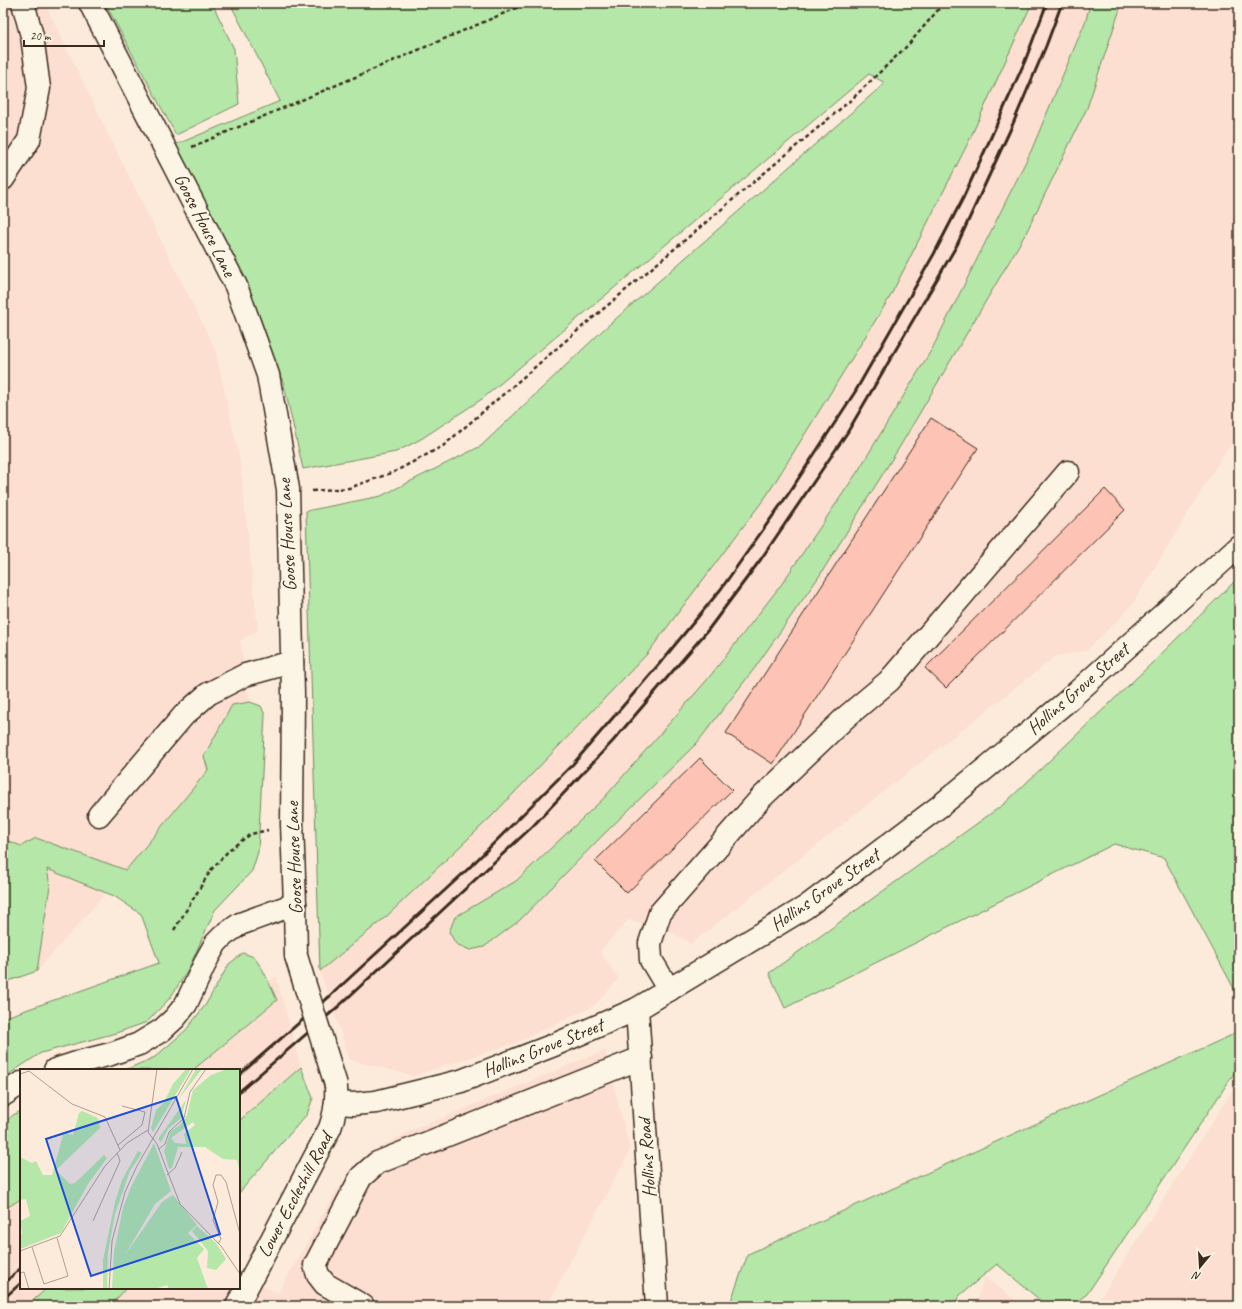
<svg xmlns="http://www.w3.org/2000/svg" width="1242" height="1309" font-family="Caveat,sans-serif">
<rect width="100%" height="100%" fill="#fcebdb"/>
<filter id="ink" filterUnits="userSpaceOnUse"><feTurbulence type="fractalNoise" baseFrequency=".025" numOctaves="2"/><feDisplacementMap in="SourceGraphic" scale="8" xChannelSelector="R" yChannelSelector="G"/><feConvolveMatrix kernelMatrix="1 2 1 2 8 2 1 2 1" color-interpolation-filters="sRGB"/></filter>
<g filter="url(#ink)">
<g fill="#fcdfd0">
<path d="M3,3H45L111,140L215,349L240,460L258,631L240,640L250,702L232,705L208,770L126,870L37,971L50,886L21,846L3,839Z"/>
<path d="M987,3H1239V434L1225,452L1131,607L1086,651L1056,656L691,944L666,929L628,920L600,951L619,979L594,1006L515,1043L413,1076L350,1060L320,971L321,955Z"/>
<path d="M276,976L301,1067L313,1098L307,1114L239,1193V1070H160Z"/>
<path d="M605,1050L630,1150L547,1306H3V1135L21,1122V1288H239V1273L278,1293L336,1192L361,1158L408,1132Z"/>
<path d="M1239,1080V1306H1095Z"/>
<path d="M984,1277L1024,1306H976Z"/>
</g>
<g fill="#b4e7a8" stroke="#788863">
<path d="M105,3H212L234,49L239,104L176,135Z"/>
<path d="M230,3H1032L968,143L890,297L767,495L647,654L491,817L387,916L320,971L306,511L381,496L481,446L603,330L885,83L869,74L482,399L421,439L396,452L303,469L284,385L247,282L175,145L280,101Z"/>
<path d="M1090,3H1122L1087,108L1026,233L902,443L820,575L754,669L697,743L603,835L519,921L484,947L470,950L456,944L449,932L455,917L516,881L604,798L707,680L781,585L858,471L932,349L1031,151L1086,20Z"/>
<path d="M1239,577V998L1164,858L1114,844L785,1008L769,973L1004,804L1151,664Z"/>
<path d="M250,702L261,706L265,715L258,852L252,871L215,910L188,970L170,998L147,1022L116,1033L41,1053L3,1078V1018L159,963L141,914L114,896L47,869L50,886L37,971L3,983V839L21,846L36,838L126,870L208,770L204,756L232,705Z"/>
<path d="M243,953L254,957L263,970L277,1000L193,1070H125L155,1057L186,1030L206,1004L229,964Z"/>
<path d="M1239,1025V1066L1087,1294L1071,1306H1047L997,1264L959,1296L953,1306H729L748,1254L1232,1035Z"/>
<path d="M301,1067L313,1098L307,1114L239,1193V1121Z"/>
<path d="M21,1111V1199L3,1210V1124L13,1115Z"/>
<path d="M47,1288H126L111,1306H27Z"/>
</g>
<g fill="#fdc3b5" stroke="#3b2a1e">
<path d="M931,418L978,448L773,764L726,733Z"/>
<path d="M1105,489L1125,510L946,688L925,668Z"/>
<path d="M700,758L732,790L627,893L595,861Z"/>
</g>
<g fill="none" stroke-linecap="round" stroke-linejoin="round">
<defs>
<g id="minor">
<path d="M90,3L236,286L268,375L288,489L293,694L292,824L295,904L296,956"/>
<path d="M3,179L29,140L39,88L32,36L23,3"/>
<path d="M99,815L184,715L208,694L245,675L292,662"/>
<path d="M669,990L651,960L650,943L660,913L761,798L846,717L889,681L1068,472"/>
<path d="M637,1009L657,1306"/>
<path d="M55,1070L83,1061L111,1054L139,1044L162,1030L175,1018L186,1004L208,957L216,943L224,935L240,924L295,904"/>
<path d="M3,1095L21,1083"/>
<path d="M337,1103L353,1104L376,1102L461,1081L554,1045L637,1009L806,907L940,806L1065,703L1239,546"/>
<path d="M237,1306L330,1128C335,1114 337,1103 336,1088"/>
<path d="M363,1306L325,1284L318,1275L315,1265L361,1177L377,1163L641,1058"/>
</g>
</defs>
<use href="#minor" stroke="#3b2a1e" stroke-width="25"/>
<g stroke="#3b2a1e" stroke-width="2.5" stroke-dasharray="4 3" stroke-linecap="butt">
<path d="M192,147L528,3"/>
<path d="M312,491L349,488L394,472L443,446L563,343L852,99L908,45L944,3"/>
<path d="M174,930L211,870L230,849L251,834L268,830"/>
</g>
<use href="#minor" stroke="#fcf5e5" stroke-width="22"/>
<g stroke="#3b2a1e" stroke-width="3">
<path d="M239,1075L330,996L468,869L573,764L660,663L721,589L789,493L855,392L934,254L963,198L987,146L1025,61L1047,3"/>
<path d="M239,1092L340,1005L533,826L613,741L708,630L761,559L847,433L957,245L1012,126L1046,46L1062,3"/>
<path d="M3,1284L21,1268"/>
<path d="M3,1299L21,1283"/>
</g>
<defs>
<path id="minor-bridge" d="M296,956L336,1085"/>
</defs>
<use href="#minor-bridge" stroke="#3b2a1e" stroke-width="25" stroke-linecap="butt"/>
<use href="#minor-bridge" stroke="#fcf5e5" stroke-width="22"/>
</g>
</g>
<g text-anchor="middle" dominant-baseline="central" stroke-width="4" stroke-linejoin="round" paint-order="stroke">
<g font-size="19" fill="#3b2a1e" stroke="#fcf5e5">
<text transform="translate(205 225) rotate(63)">Goose House Lane</text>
<text transform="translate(287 535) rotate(-93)">Goose House Lane</text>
<text transform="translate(1078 689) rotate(-41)">Hollins Grove Street</text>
<text transform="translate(294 858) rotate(-92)">Goose House Lane</text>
<text transform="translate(825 890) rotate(-35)">Hollins Grove Street</text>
<text transform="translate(543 1048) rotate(-22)">Hollins Grove Street</text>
<text transform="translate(647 1158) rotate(-94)">Hollins Road</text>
<text transform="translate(295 1195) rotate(-62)">Lower Eccleshill Road</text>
</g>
</g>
<g transform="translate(20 1069)">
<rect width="220" height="220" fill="#fcebdb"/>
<path d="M166,0H171L133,63L131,59L136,41L143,35L153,15ZM176,0H182L158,31ZM207,0H220V104L217,91L203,90L185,78H158L152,99L149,100L144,82L148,70L150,63L160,56L167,46L173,21L191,6ZM173,53L175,56L164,65L166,75L155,74L151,69ZM166,31L161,49L148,60L141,73L138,70ZM62,42L78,49L80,59L36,101L50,115L55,114L84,86L87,89L68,115L41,164L0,180V166L2,165L0,152L10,147L6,130L0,131V88L12,94L16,92L23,106H32L43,66L46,64L53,66L59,44ZM134,74L151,122L135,135L105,186L142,133L153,126L177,156L168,164L184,180L177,189L188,220H149L147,216L135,220H92L94,183L103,139L111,118ZM118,82L122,84L110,102L95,145L88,184L87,220H83V191L95,133L102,111ZM177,157L196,174L206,190L196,201L187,199L188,182L172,162Z" fill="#b4e7a8" fill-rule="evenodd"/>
<path fill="none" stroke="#af9e8f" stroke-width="1" d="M137,0L128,63L137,75L160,135L201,177L220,205M0,5L9,2L52,35L85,48L100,81M98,76L122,56L125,43L102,37M139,80L145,75L149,63L164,49L170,23L186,0M147,106L155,99L162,83M73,152L100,92L97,84M198,175L201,170L193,151L198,133L193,116L196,106H201L206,113L220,165M12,178L24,215L48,207L37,169M0,182L40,167L85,97L107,74L128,61M0,204L4,203L9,220M89,220L92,172L105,123L117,97L173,0"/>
<path fill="#1d4ed8" fill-opacity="0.15" stroke="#1d4ed8" stroke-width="2" d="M156,28L200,165L71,207L26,70Z"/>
<rect width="220" height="220" fill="none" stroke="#3b2a1e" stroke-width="2"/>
</g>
<rect width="1242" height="1309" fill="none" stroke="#fcf5e5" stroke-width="16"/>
<rect x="8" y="8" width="1226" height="1293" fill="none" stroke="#3b2a1e" stroke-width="1.5" filter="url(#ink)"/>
<g transform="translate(1200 1267) rotate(198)" stroke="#fcf5e5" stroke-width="3" paint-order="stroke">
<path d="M0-3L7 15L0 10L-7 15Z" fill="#3b2a1e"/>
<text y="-6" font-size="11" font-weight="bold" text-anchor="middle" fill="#3b2a1e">N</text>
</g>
<path d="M24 40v6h80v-6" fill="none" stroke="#3b2a1e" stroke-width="2"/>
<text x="30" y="40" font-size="12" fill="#3b2a1e" stroke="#fcf5e5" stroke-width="3" paint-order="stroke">20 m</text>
</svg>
